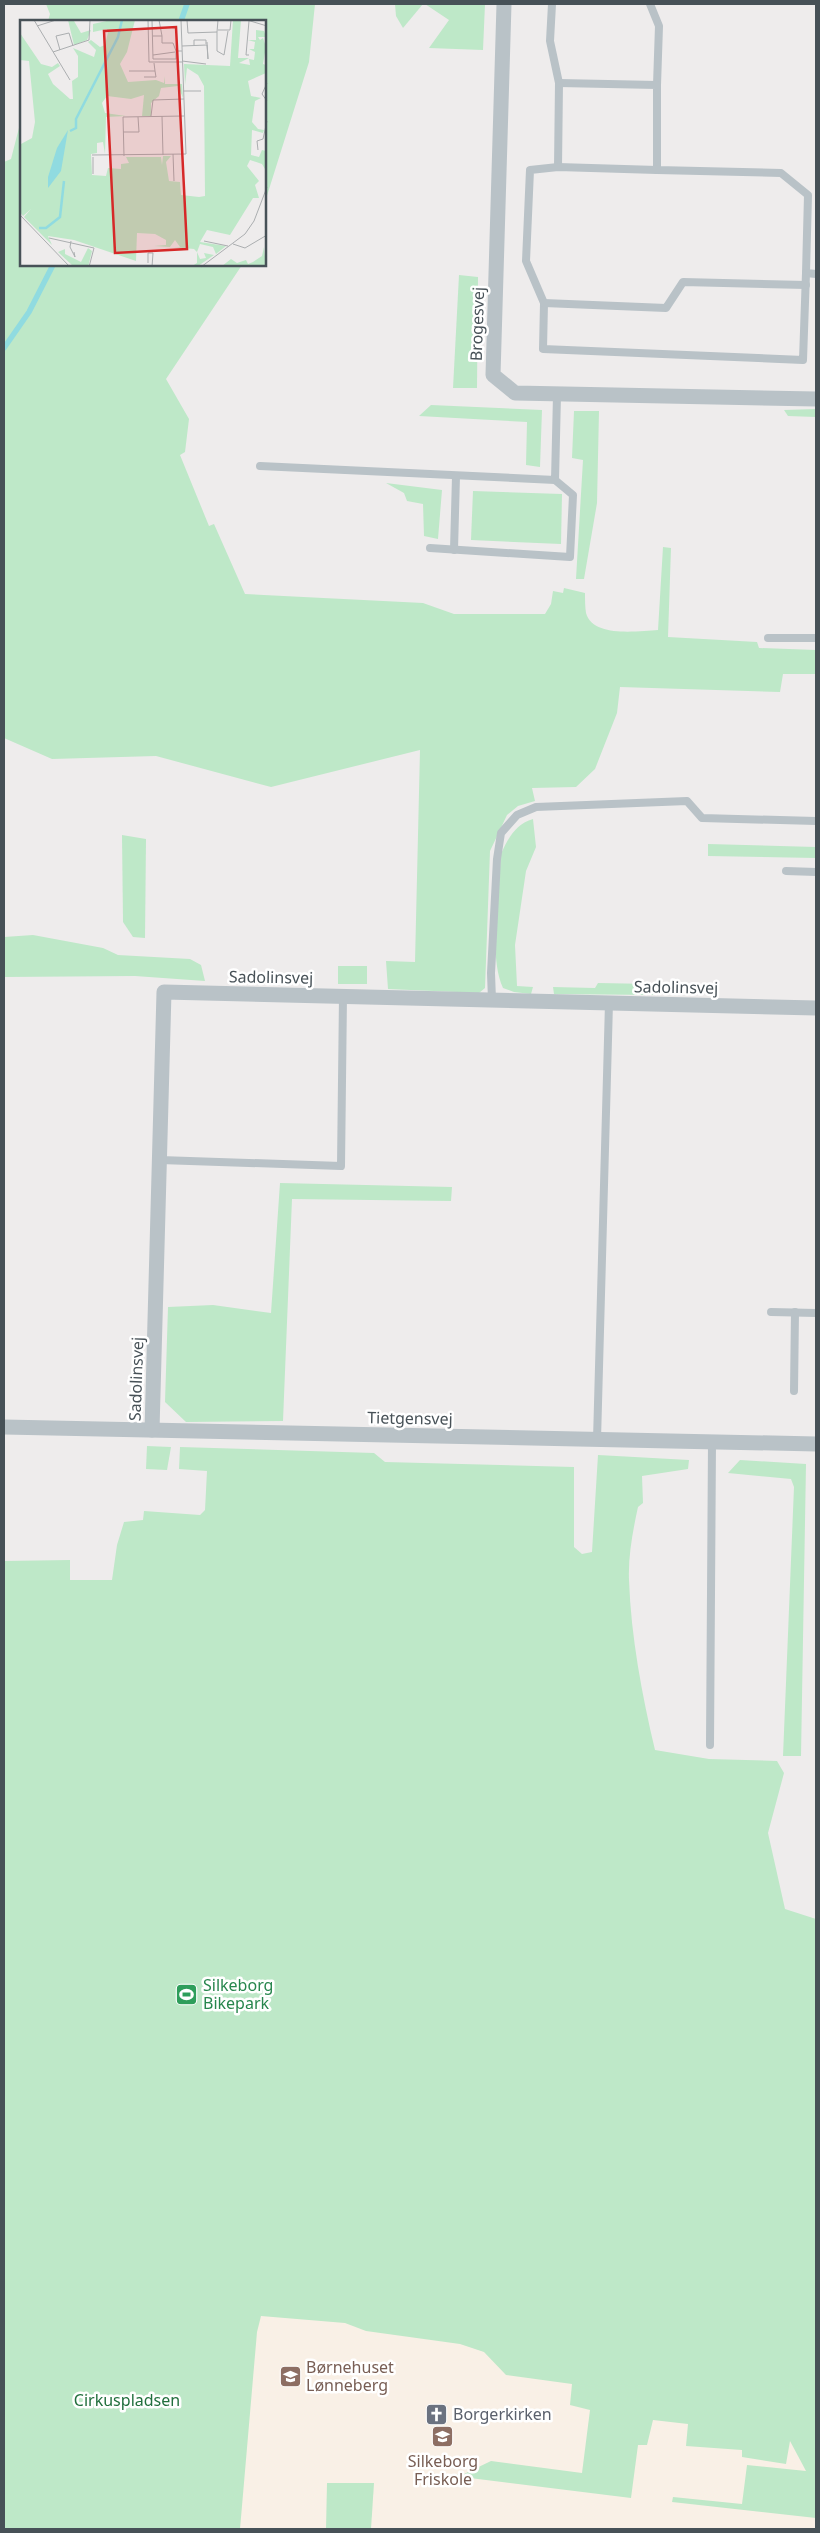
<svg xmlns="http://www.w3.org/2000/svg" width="820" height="2533" font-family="'Noto Sans',sans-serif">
<rect width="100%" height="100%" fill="#eeecec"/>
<path fill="#f9f0e6" d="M253,2314L566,2340L816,2399V2529H234Z"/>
<g fill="#bee8c8">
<path d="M46,4H315L309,62L265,202V21H48L50,14Z"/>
<path d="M395,4H423L403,28L396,16Z"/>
<path d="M425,4H485L483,50L429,48L449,20Z"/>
<path d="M21,120V265H242L166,379L189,419L185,452L180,455L209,526L214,524L245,594L423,603L454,614H545L551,604L553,591L563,593L564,588L585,593C585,599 585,607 586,613C593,638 638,631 658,630L663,547L671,548L668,637L757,642L759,648L816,650V674H783L780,692L620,687L617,713L595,769L576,787L532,788L535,801L518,806L507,815L490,851L485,988L479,993L388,989L386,961L415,962L420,750L271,787L156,756L52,759L4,738V162L11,159Z"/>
<path d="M459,275L478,277L477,388H453Z"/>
<path d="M431,405L542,410L540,467L526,465L527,422L419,416Z"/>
<path d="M816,409V417L788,416L784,410Z"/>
<path d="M574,411H599L597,503L584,579H576L583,460L572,458Z"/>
<path d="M386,483L442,490L438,539L424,536L423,504L407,501L404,493Z"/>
<path d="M473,491L562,494L561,544L471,540Z"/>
<path d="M533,819L536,847L526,871L515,945L517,986L533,987L531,994L514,992L503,988C488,955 499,891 501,854C508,838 516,824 533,819Z"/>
<path d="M122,835L146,839L145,938L133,937L123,922Z"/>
<path d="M708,844L816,847V858L708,856Z"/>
<path d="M33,935L103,948L118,955L190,959L201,965L205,981L135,976L4,977V937Z"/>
<rect x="338" y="966" width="29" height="18"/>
<path d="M598,983L652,984L657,990L653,995L554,994L553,987L595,988Z"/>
<path d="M280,1183L452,1187L451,1201L292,1199L283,1421L186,1422L165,1402L168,1307L213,1305L271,1313Z"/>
<path d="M147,1446L171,1447L167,1470L146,1469Z"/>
<path d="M180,1447L374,1453L385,1462L574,1467V1547L582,1554L592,1552L598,1455L689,1460L688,1469L642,1476L643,1503L638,1507C633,1530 628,1556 629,1580C631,1637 642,1695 655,1750L709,1759L777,1761L784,1773L768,1833L785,1909L816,1919V2518L672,2502L673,2497L742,2504L747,2465L806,2471L790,2441L786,2464L742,2457V2450L686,2446L688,2424L653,2420L647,2445H638L631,2498L446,2475L464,2474L491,2461L582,2473L590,2410L570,2405L572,2384L506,2375L484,2352L460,2344L366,2331L345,2323L261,2316L257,2332L240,2529H4V1561L70,1560V1580H112L117,1545L124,1522L143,1520L144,1511L200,1515L205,1510L207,1471L179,1469Z"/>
<path d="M740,1460L806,1464L801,1756H783L794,1487L791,1479L728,1473Z"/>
<path d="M327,2483H374L371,2529H326Z"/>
</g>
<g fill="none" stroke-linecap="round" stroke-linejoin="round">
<g stroke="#90dbe0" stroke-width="5.5">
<path d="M181,21L187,4"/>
<path d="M4,348L29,312L53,265"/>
</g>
<g stroke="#b9c2c7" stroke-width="8">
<path d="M552,4L550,41L559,83L558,167"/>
<path d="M650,4L659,26L657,85"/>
<path d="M559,83L657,85V170L781,173L808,195L806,273L816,274"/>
<path d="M657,170L558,167L530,170L526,261L544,303L543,349L803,360L806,273"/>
<path d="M544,303L666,308L683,282L806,285"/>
<path d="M260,466L555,480L557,395"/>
<path d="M430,548L570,557L573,495L555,480"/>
<path d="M454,550L456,476"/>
<path d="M768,638H816"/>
<path d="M786,871L816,872"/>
<path d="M492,1000L491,973L497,859L501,833L517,815L536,807L687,801L702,818L816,821"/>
<path d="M160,1160L341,1166L343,996"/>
<path d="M771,1312L816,1313"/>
<path d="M794,1391L795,1312"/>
<path d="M597,1440L609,1003"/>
<path d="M710,1745L712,1442"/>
</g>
<g stroke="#b9c2c7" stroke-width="15">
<path d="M504,4L493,375L515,393L816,399"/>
<path d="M4,1427L816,1444"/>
<path d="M152,1430L164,992L816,1008"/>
</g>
</g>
<defs>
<symbol id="stadium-square" viewBox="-11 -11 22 22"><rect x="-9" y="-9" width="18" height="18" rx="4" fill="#2e9e5b" stroke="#fff"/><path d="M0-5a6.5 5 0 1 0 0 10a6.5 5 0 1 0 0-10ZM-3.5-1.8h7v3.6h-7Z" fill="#fff"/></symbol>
<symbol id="school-square" viewBox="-11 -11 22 22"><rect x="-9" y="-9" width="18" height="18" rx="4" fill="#8d6e63" stroke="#fff"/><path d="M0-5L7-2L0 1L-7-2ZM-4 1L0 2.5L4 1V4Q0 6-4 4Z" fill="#fff"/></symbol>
<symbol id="church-square" viewBox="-11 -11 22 22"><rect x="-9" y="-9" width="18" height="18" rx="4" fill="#6b7280" stroke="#fff"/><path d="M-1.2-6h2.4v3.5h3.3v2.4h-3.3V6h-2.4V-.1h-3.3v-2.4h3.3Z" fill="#fff"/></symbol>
</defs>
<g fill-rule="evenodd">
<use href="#stadium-square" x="174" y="1982" width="25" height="25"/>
<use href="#school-square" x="278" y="2364" width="25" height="25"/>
<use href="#church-square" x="424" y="2402" width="25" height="25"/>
<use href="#school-square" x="430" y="2424" width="25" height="25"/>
</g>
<g text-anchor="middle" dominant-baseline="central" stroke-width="5" stroke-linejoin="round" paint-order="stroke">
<g font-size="16" fill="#475157" stroke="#fff">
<text transform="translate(477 324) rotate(-88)">Brogesvej</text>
<text transform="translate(271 977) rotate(1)">Sadolinsvej</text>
<text transform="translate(676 987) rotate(1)">Sadolinsvej</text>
<text transform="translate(136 1379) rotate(-88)">Sadolinsvej</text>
<text transform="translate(410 1418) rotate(1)">Tietgensvej</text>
</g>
<g font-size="16" fill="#27864d" stroke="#fff" text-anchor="start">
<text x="203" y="1985">Silkeborg<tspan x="203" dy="18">Bikepark</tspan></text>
</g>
<g font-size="16" fill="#785e54" stroke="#fff" text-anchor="start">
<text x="306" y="2367">Børnehuset<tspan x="306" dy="18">Lønneberg</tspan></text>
<text x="443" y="2461" text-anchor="middle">Silkeborg<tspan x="443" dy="18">Friskole</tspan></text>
</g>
<g font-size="16" fill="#216f3d" stroke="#fff">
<text x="127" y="2400">Cirkuspladsen</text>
</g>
<g font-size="16" fill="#5b616d" stroke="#fff" text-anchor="start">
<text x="453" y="2414">Borgerkirken</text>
</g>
</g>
<g transform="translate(20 20)">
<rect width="246" height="246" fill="#eeecec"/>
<path d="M48,0L54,1L61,13L71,10L67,20L54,25ZM91,0H115L107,32L100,44L108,62L136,60L144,63L145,56V64H162L163,78L158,66L141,68L139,76L131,83V96H122L124,75L111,79L87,76L82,83L85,93L106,96L86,97L85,134L83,122L77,123V133L71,134L72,155L86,156L88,148L101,149V144L109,143L106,137H141L142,145L143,136H151L146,142L149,161L160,162L161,175L179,177L185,176L184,66L178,55L167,48L165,65L164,44L210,46L213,0H221L218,38H229L219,43L230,45L229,39L234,40L235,32L229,29H234L235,22L228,20H236V10L244,11L246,17H238L240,20L243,18L246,27L243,44L246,45V53L228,61L231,76L241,78L235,81L232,102L238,109L244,110L243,113L232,110L231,135L239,137L242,130L246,131L245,149L242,144L230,140L227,146L239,161L235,165L239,178H233L210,215L187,210L180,222L206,226L196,234L193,227L180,224L177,232L180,239L186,238L184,233L194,235L178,246H172L177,243V232L174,229L154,227H160L155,220L150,227L134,226L146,225V220L135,214L117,213L116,241L54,220L28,216L32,225L4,197L11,189L3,196L0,192V120L1,124L12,118L15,102L9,41L0,40V13L21,44L32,47L38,43L40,46L28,54L33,64L50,79H53L52,61L58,57V36L53,28L74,37L76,30L68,22L71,20L80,27L85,25L88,12L87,9L73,12V4ZM244,227L246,246H202L211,239L217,243L226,240L228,244L233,242L242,236ZM68,228L72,231L68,247L53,246L38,232L45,229V234L61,242Z" fill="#bee8c8"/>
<path d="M48,110L41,151L28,168V157L37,128Z" fill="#90dbe0"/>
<path fill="none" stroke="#90dbe0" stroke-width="2.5" d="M50,111L56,108V99L98,17L102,0M19,208H26L40,197L44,161"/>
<path fill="none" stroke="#abaeb0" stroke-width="1" d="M14,0L50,60M128,0L129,42H162M132,0L133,39H156V31M139,0L142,16M167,0L168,13L197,12L198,0M227,0L247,6M229,1L226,35H229M17,6L36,0M198,10H210L211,0M197,12V31L204,35L208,11M133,16H142V23H153L156,31H162M174,25V20H186V24M162,26L187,25L188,39L187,22M40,30L36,16L49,13L53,26M33,32L69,20L70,0M133,35L155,32M162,41L186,44M109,51H135L134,43M124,57H136L135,51M247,63L242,74L247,81M163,71H181M131,96L133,80L164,79M142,96L143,135M103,112H119L118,97M238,130L237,121L243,119L247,101M153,134L154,161M72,135L166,134L161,0M104,136L103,97L164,96M73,137V154M0,195L50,247M29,218L74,228L69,247M51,221L50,227L55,237L54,232M184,221L208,226M213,224L225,228L247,215M128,243V233H133L132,247M181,247L225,214L234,201L247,167"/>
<path fill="#d62828" fill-opacity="0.15" stroke="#d62828" stroke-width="2.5" d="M156,7L167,229L95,233L84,11Z"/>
<rect width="246" height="246" fill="none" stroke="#475157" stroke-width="2.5"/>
</g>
<rect width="820" height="2533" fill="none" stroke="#475157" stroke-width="10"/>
</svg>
